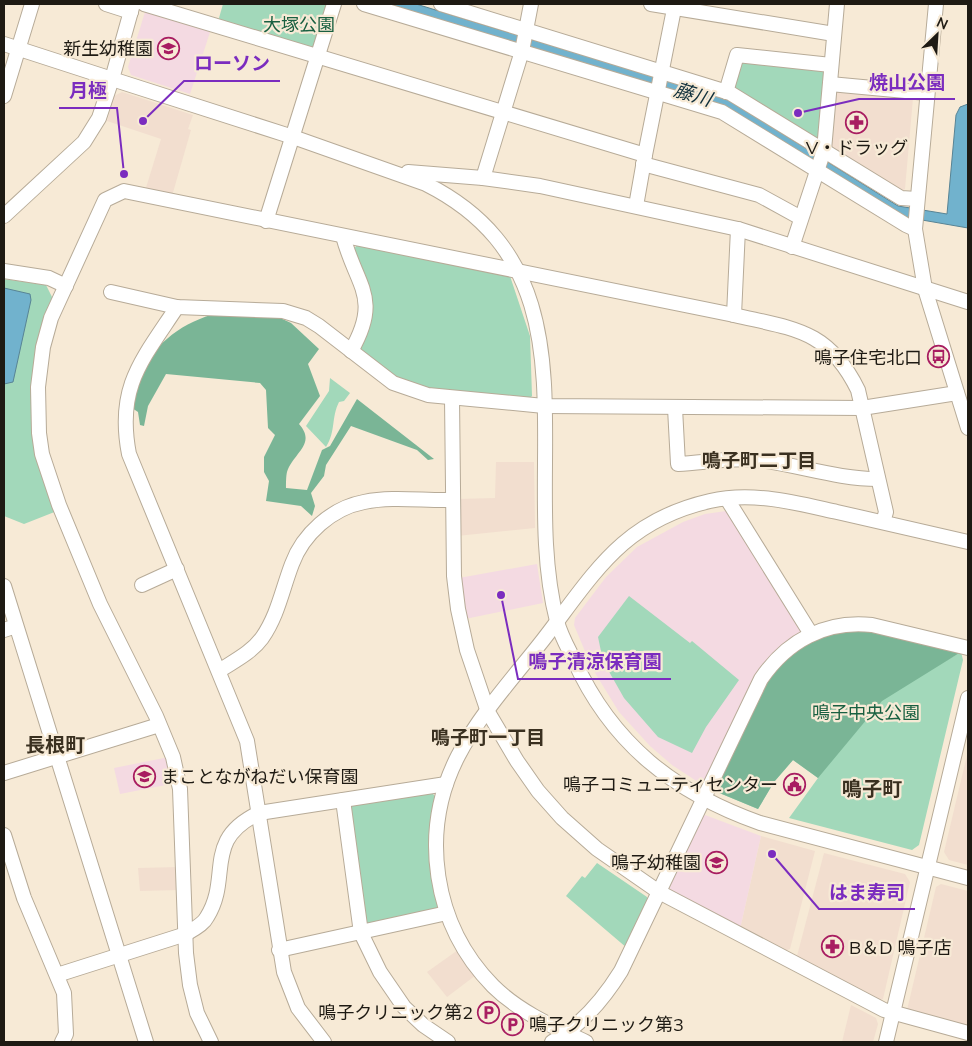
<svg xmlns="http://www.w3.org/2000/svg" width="972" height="1046" font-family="Mulish,'Noto Sans JP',sans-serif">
<rect width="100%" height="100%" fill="#f7ead6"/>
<g fill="#f2decf">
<path d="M834,90L913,98L905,189L900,192L833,151L829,144Z"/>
<path d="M122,92L193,115L188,129L191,130L172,196L145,191L161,139L107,121L114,96Z"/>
<path d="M496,462H534L535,528L457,536V499L495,498Z"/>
<path d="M968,751V865L949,860L944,852Z"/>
<path d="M761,836L815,851L790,949L782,952L740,929Z"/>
<path d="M824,853L905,874L910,882L883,999L877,1001L798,960L797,956Z"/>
<path d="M179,867L180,890L140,891L138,868Z"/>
<path d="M941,884L968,891V1027L907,1010L936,887Z"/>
<path d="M458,950L476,975L447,997L427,972Z"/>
<path d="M851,1005L876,1018L878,1024L873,1042H842Z"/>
</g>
<g fill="#f4dae2">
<path d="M149,10L211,29L190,94L131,75L128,67L145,12Z"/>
<path d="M726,511L731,513L803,629L802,634L707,784H701L672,765L650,746L619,712L592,668L574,625L575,618L606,577L637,547L683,522L705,514Z"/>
<path d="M537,564L543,603L465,619L459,578Z"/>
<path d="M169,757L176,783L120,794L114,768Z"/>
<path d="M705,815L761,836L740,929L669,891L667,887L701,817Z"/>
</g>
<g fill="#a2d8ba">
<path d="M223,4H329L316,48L312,50L221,22L219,18Z"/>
<path d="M743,59L827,71L821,137L815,139L732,89Z"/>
<path d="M358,244L510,276L530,336L532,396L528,400L427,390L400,381L359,353L370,291L365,274L352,251Z"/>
<path d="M4,279L46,285L54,301L33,387L57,511L24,524L4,516Z"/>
<path d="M330,378L350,393L344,401L339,402C331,418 336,431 326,447L306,426L329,391Z"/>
<path d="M629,596L690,643L692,641L739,680L706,727L692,753L658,737L624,698L603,661L598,637Z"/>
<path d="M961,652L963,660L919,845L912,850L789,818L818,778L793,760L774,782L758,809L717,792Z"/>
<path d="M430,791L436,797L431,821L439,905L436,912L365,924L349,808L351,803Z"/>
<path d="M597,863L647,897L649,902L627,948L566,896L582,876L585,878Z"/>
</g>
<g fill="#7ab596">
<path d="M218,313L276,316L291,323L319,349L308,364L320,396L299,424C317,444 293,453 287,472C286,476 286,483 286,488L307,490L322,450L330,446L357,399L434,459L428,460L417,450L351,426L326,465L324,476L311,493L315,506L312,516L301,506L266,501L269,481L264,472V457L275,435L268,428L266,390L260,383L166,374L148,406L144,426L140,425L138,412L132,408C134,398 135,384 140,374C157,341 183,322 218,313Z"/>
<path d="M858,627L961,652L882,701L818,778L793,760L774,782L758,809L717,792L715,787L775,667L807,641Z"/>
</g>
<g fill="#71b2cd" stroke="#588495">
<path d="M380,4H416L727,99L898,206L947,214L956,115L960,107L968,104V228L899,216L723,107Z"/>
<path d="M4,288L30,294L31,300L13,382L4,384Z"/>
</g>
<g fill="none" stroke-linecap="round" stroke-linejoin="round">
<defs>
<g id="minor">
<path d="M106,4L131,12"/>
<path d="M133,4L112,79L293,137L426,184C605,274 517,467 557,621C560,634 568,648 574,660C612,744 675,793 760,823L968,878"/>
<path d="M144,4L645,155"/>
<path d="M364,4L722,112L906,225L915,229"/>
<path d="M441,4L730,93L901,198L917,199"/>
<path d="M651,4L834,34"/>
<path d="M936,4L915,229L925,289L968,428"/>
<path d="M4,44L112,79L99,118L84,142L4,216"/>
<path d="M830,84L927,93"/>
<path d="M726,92L737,55L831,65"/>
<path d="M4,96L32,4"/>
<path d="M643,164L759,195L801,218"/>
<path d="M408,172L483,178L540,186L738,229L968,302"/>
<path d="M483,178L522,51L531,4"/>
<path d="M636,206L645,155L675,4"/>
<path d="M266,221L334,4"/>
<path d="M343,236C356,286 382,297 351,351"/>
<path d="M792,247L824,150L837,4"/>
<path d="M4,271L49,278L66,286"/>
<path d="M111,292L177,307L283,311L306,318L319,326L393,383L428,395L544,406L862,408L957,393"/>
<path d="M177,307C142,360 116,387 129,454L247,741L284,972L298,1008L324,1042"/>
<path d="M734,315L738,229"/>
<path d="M452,398L454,576L458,609L467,650L488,712L517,761L538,791L562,818L597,849L659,892L884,1010L968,1033"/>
<path d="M675,408L678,464C703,463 732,457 758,460C799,465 837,479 878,479"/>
<path d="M727,499L811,634"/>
<path d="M142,585L177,569"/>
<path d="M4,586L146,1042"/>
<path d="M4,630L16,626"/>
<path d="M219,671C234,661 251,653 262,638C278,615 282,590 292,564C303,534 332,508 364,502C393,496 424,501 452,500"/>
<path d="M4,773L159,725"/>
<path d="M343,800L361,933L380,972L404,1007L423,1025L448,1042"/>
<path d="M4,835L24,898L64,993L66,1034L62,1042"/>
<path d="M279,950L447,913"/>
<path d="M57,975L186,934C193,929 203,925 207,917C232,877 202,840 259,813L446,784"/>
<path d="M211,1042L197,1013L190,985L186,953L180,789L173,757L156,716L100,604L59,505L42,454L39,433L38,387L43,347L51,318L105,200L124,191L734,315C794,329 828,329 858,390L886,512L883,522"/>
<path d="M552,1042C582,1025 603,1000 621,971L761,679C787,641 825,620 872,625L968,648"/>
<path d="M586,1042C554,1027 519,1012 493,986C433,925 419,832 458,756C480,714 514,677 543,640C594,574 622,521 710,501C753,491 796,503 837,512C881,522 925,532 968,542"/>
<path d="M886,1042L968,698"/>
</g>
</defs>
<use href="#minor" stroke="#b7ab98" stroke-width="16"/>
<use href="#minor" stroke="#fff" stroke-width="14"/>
</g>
<defs>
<symbol id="school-ring" viewBox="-11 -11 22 22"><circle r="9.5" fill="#f7ead6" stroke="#a81d61" stroke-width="1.5"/><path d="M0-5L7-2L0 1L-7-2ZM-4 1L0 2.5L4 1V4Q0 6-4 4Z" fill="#a81d61"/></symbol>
<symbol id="pharmacy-ring" viewBox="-11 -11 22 22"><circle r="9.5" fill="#f7ead6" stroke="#a81d61" stroke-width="1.5"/><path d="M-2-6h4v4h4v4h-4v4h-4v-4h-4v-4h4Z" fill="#a81d61"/></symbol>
<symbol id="bus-ring" viewBox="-11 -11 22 22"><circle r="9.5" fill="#f7ead6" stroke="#a81d61" stroke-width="1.5"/><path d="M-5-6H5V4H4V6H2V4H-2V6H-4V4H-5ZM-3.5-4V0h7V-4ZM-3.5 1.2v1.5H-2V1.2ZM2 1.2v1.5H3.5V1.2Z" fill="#a81d61"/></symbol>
<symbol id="civic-ring" viewBox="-11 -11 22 22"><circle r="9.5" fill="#f7ead6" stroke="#a81d61" stroke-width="1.5"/><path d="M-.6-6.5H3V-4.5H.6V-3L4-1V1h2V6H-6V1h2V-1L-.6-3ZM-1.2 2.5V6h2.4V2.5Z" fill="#a81d61"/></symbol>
<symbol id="parking-ring" viewBox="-11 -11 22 22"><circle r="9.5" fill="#f7ead6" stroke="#a81d61" stroke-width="1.5"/><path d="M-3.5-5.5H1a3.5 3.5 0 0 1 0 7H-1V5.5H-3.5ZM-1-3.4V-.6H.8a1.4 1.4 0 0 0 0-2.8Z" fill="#a81d61"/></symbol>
</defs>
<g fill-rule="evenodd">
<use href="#school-ring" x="156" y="36" width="25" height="25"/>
<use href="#pharmacy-ring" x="844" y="110" width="25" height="25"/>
<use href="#bus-ring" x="926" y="344" width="25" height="25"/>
<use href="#school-ring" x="132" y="764" width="25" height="25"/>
<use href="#civic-ring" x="782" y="772" width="25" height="25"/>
<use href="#school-ring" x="704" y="850" width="25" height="25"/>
<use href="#pharmacy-ring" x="820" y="934" width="25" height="25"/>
<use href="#parking-ring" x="476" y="1000" width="25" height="25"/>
<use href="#parking-ring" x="500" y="1012" width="25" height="25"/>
</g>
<g text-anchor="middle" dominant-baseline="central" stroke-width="4.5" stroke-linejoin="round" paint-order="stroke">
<g font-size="18" fill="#196041" stroke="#f7ead6">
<text x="299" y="24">大塚公園</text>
<text x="866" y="712">鳴子中央公園</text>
</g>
<g font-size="18" fill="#1e1a13" stroke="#f7ead6" text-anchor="end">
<text x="153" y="48">新生幼稚園</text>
<text x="857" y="147" text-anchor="middle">V・ドラッグ</text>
<text x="922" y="357">鳴子住宅北口</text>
<text x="161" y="776" text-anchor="start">まことながねだい保育園</text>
<text x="778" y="784">鳴子コミュニティセンター</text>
<text x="701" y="862">鳴子幼稚園</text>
<text x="849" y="947" text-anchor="start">B＆D 鳴子店</text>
<text x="473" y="1012">鳴子クリニック第2</text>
<text x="529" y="1024" text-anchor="start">鳴子クリニック第3</text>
</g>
<g font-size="19" font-style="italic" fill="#0f2f3b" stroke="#f7ead6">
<text transform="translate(693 94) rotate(17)">藤川</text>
</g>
<g font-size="19" font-weight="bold" fill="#3a3020" stroke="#f7ead6">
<text x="759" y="460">鳴子町二丁目</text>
<text x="488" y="737">鳴子町一丁目</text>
</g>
<g font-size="20" font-weight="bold" fill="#3a3020" stroke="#f7ead6">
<text x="55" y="744">長根町</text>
<text x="872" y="788">鳴子町</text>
</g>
</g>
<path fill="none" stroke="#7b2cbf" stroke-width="2" d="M143 121L184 81H280M798 113L859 99H955M124 174L117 108H59M501 595L518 679H671M772 854L819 909H915"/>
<g fill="#7b2cbf" stroke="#f7ead6" stroke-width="2">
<circle cx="143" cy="121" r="5"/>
<circle cx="798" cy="113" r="5"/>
<circle cx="124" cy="174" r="5"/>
<circle cx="501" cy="595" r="5"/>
<circle cx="772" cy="854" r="5"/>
</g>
<g font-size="19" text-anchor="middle" font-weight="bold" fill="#7b2cbf" stroke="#f7ead6" stroke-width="4.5" stroke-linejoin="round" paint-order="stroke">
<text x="232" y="70">ローソン</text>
<text x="907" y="89">焼山公園</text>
<text x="88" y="97">月極</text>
<text x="595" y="668">鳴子清涼保育園</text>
<text x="867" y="899">はま寿司</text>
</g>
<rect width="972" height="1046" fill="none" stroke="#1e1a13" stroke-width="10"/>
<g transform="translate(937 35) rotate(25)" stroke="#f7ead6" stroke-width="4" paint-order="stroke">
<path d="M0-4L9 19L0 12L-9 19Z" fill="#1e1a13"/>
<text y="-8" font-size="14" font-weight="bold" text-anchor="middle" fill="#1e1a13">N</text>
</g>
</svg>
